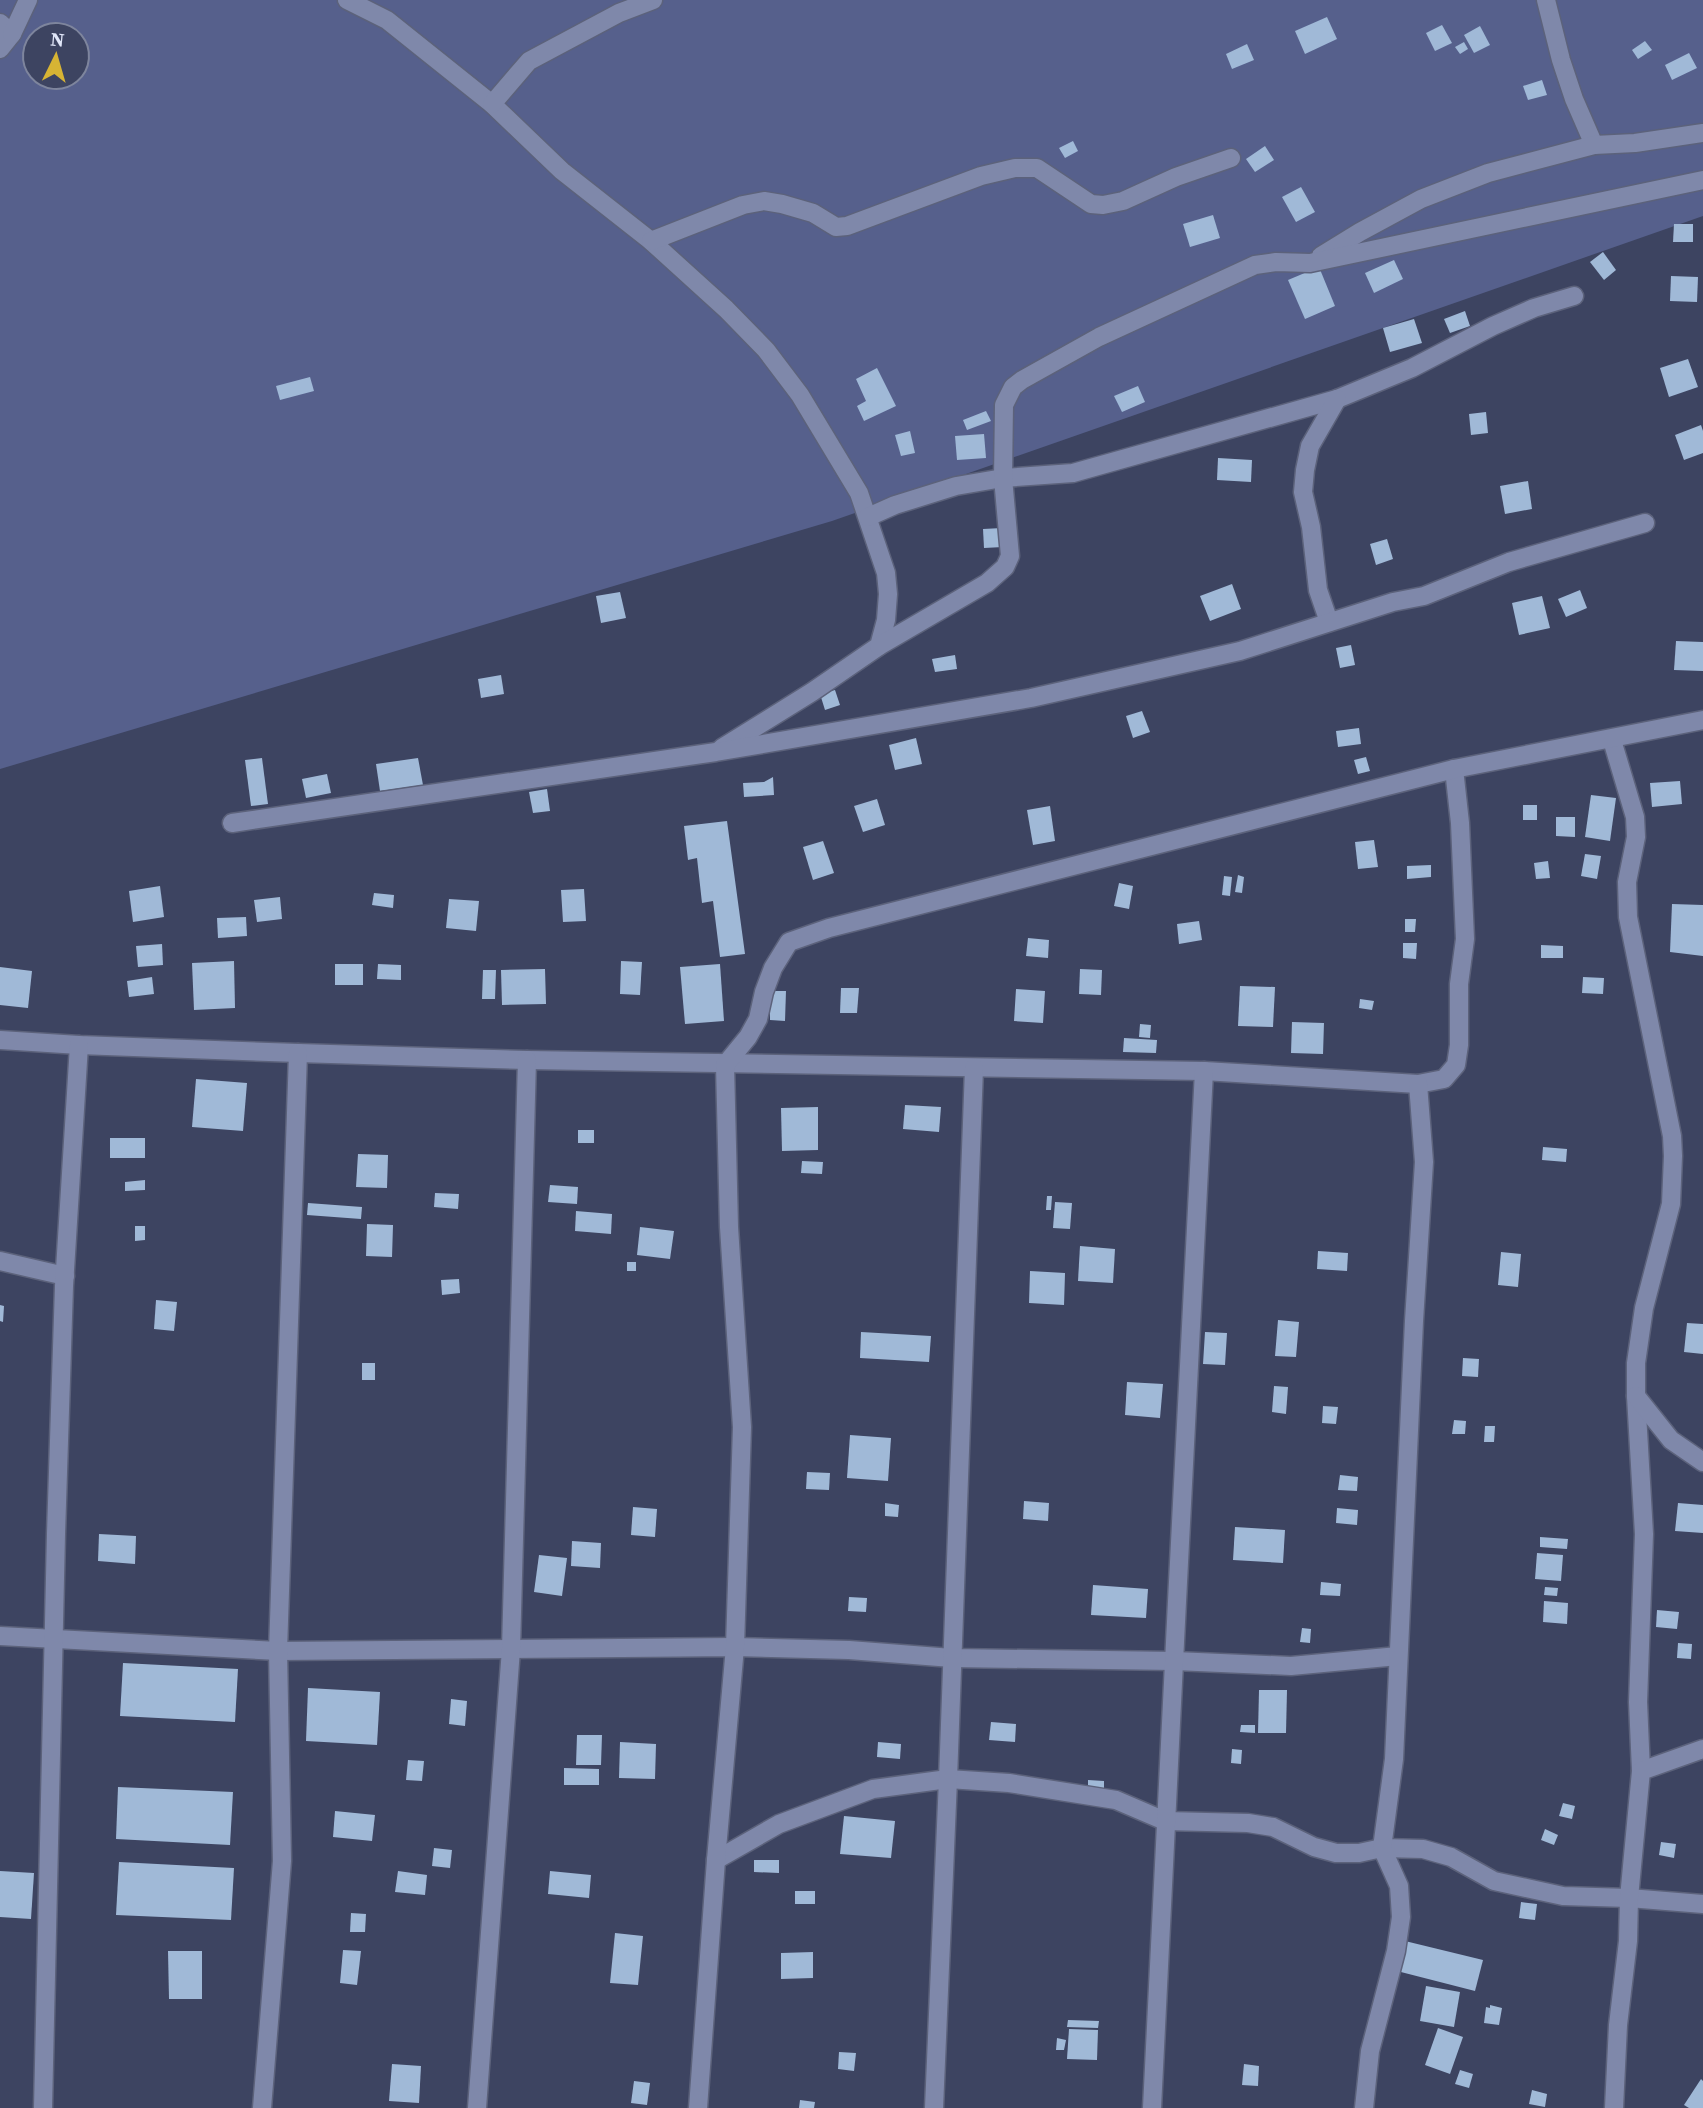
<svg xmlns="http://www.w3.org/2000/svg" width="1703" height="2108" font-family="'Source Serif 4',serif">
<rect width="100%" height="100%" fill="#3d4461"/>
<path fill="#56608c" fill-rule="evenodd" d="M0,0H1703V216L832,521L0,769ZM35,35H77V77H35Z"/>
<g fill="#a0b9d7">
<path d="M1327,17L1337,39L1305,54L1295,31Z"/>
<path d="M1442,25L1452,43L1435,51L1426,33Z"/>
<path d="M1480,26L1490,45L1474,53L1464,35Z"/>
<path d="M1645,41L1652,50L1638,59L1632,50Z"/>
<path d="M1464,42L1468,49L1460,54L1455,47Z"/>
<path d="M1247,44L1254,60L1232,69L1226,54Z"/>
<path d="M1689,53L1697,68L1672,80L1665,65Z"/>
<path d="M1542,80L1547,95L1528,100L1523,86Z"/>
<path d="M1073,141L1078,151L1065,158L1059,148Z"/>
<path d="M1265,146L1274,160L1255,172L1246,159Z"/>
<path d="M1301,187L1315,212L1296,222L1282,197Z"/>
<path d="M1213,215L1220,238L1190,247L1183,224Z"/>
<path d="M1674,224H1693V242H1673Z"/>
<path d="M1603,252L1616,270L1604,280L1590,262Z"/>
<path d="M1394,260L1403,279L1374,293L1365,273Z"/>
<path d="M1319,267L1335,306L1305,319L1288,280Z"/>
<path d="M1671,276L1698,277L1697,302L1670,301Z"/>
<path d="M1465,311L1470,326L1450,333L1444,319Z"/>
<path d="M1414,319L1422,343L1390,352L1383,328Z"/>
<path d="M1688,359L1698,387L1669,397L1660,368Z"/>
<path d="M877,368L896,406L864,421L857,406L866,401L856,379Z"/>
<path d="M310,377L314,391L280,400L276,386Z"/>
<path d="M1138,386L1145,402L1122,412L1114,396Z"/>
<path d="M986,411L991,421L967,430L963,420Z"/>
<path d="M1486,412L1488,433L1471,435L1469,414Z"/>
<path d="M1701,425L1703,431V453L1684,460L1675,435Z"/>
<path d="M910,431L915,453L901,456L895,435Z"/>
<path d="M984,434L986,458L957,460L955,436Z"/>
<path d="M1218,458L1252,460L1251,482L1217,480Z"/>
<path d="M1528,481L1532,509L1505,514L1500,486Z"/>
<path d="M1002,528L1003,547L984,548L983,529Z"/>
<path d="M1387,539L1393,559L1376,565L1370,544Z"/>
<path d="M1232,584L1241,609L1210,621L1200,596Z"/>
<path d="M1580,590L1587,608L1566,617L1558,599Z"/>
<path d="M620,592L626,618L601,623L596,596Z"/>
<path d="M1542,596L1550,628L1519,635L1512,603Z"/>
<path d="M1676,641L1703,642V671L1674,670Z"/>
<path d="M1351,645L1355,665L1340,668L1336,648Z"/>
<path d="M955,655L957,669L935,672L932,659Z"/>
<path d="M501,675L504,694L481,698L478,679Z"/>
<path d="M835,690L840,705L825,710L820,694Z"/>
<path d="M1142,711L1150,732L1133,738L1126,716Z"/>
<path d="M1359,728L1361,744L1338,747L1336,731Z"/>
<path d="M916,738L922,764L895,770L889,745Z"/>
<path d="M1366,757L1370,771L1358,774L1354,760Z"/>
<path d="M262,758L268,804L251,806L245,760Z"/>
<path d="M418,758L423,785L380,791L376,764Z"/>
<path d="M327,774L331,793L306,798L302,779Z"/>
<path d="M773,777L774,795L744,797L743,783L764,782Z"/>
<path d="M1680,781L1682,804L1652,807L1650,783Z"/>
<path d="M547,789L550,811L533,813L529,792Z"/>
<path d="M1591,795L1616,798L1610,841L1585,837Z"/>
<path d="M877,799L885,825L863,832L854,806Z"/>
<rect x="1523" y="805" width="14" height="15"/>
<path d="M1050,806L1055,841L1033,845L1027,810Z"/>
<path d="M1556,817H1575V837L1556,836Z"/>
<path d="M727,821L745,954L720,957L713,901L702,903L697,858L688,860L684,826Z"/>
<path d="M1374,840L1378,867L1358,869L1355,842Z"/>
<path d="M823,841L834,873L813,880L803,847Z"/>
<path d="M1585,854L1601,856L1597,879L1581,876Z"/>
<path d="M1548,861L1550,878L1536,879L1534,863Z"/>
<path d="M1431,865V877L1407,879V866Z"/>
<path d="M1238,875L1244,877L1242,893L1235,892Z"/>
<path d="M1224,876L1232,877L1230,896L1222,895Z"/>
<path d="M1119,883L1133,886L1129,909L1114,906Z"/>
<path d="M160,886L164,917L133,922L129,891Z"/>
<path d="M584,889L586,921L563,922L561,890Z"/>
<path d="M374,893L394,895L393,908L372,905Z"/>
<path d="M280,897L282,919L257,922L254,900Z"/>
<path d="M449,899L479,901L476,931L446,928Z"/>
<path d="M1672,904L1703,905V956L1670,952Z"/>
<path d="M246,917L247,936L218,938L217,918Z"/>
<path d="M1405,919H1416L1415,932H1405Z"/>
<path d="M1199,921L1202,940L1179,944L1177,924Z"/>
<path d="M1028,938L1049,940L1048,958L1026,956Z"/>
<path d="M1403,943H1417L1416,959L1403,958Z"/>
<path d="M162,944L163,965L138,967L136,946Z"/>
<path d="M1541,945L1563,946V958H1541Z"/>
<path d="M234,961L235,1008L194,1010L192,963Z"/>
<path d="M621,961L642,962L640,995L620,994Z"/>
<rect x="335" y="964" width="28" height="21"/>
<path d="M378,964L401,965V980L377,979Z"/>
<path d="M720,964L724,1021L685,1024L680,967Z"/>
<path d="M0,967L32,971L28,1008L0,1005Z"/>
<path d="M545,969L546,1004L502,1005L501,970Z"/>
<path d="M1080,969L1102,970L1101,995L1079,994Z"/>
<path d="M483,970H496L495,999H482Z"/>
<path d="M152,977L154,994L129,997L127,981Z"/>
<path d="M1583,977L1604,978L1603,994L1582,993Z"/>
<path d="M1240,986L1275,987L1273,1027L1238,1026Z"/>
<path d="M841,988H859L857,1013H840Z"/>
<path d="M1016,989L1045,991L1043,1023L1014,1021Z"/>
<path d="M770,991H786L785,1021L770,1020Z"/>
<path d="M1360,999L1374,1001L1372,1010L1359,1008Z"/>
<path d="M1292,1022L1324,1023L1323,1054L1291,1053Z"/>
<path d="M1140,1024L1151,1025L1150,1038L1139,1037Z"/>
<path d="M1124,1038L1157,1040L1156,1053L1123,1052Z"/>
<path d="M196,1079L247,1083L243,1131L192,1127Z"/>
<path d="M905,1105L941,1107L939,1132L903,1129Z"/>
<path d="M818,1107V1150L782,1151L781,1108Z"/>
<rect x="578" y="1130" width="16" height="13"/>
<rect x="110" y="1138" width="35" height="20"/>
<path d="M1543,1147L1567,1149L1566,1162L1542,1160Z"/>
<path d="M358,1154L388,1155L387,1188L356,1187Z"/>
<path d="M802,1161L823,1162L822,1174L801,1173Z"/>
<path d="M145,1180V1190L125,1191V1182Z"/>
<path d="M550,1185L578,1187L577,1204L548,1202Z"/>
<path d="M435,1193L459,1194L458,1209L434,1207Z"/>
<path d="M1047,1196H1052L1051,1210H1046Z"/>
<path d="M1055,1202L1072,1203L1070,1229L1053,1228Z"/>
<path d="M308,1203L362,1207L361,1219L307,1215Z"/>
<path d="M576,1211L612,1214L611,1234L575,1231Z"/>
<path d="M367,1224L393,1225L392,1257L366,1256Z"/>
<path d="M135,1226H145V1240L135,1241Z"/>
<path d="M640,1227L674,1231L670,1259L637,1255Z"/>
<path d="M1080,1246L1115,1249L1113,1283L1078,1281Z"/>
<path d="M1318,1251L1348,1253L1347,1271L1317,1269Z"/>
<path d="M1501,1252L1521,1254L1518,1287L1498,1285Z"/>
<rect x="627" y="1262" width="9" height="9"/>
<path d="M1030,1271L1065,1273L1064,1305L1029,1303Z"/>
<path d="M459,1279L460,1293L442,1295L441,1280Z"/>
<path d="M156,1300L177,1302L174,1331L154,1329Z"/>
<path d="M0,1305L4,1306L3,1322L0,1321Z"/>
<path d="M1278,1320L1299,1322L1296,1357L1275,1356Z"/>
<path d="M1687,1323L1703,1324V1354L1684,1352Z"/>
<path d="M861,1332L931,1336L929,1362L860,1358Z"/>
<path d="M1205,1332L1227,1333L1225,1365L1203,1364Z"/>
<path d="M1463,1358L1479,1359L1478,1377L1462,1376Z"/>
<rect x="362" y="1363" width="13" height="17"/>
<path d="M1127,1382L1163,1384L1160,1418L1125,1415Z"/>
<path d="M1274,1386L1288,1387L1286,1414L1272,1412Z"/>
<path d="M1323,1406L1338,1407L1336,1424L1322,1423Z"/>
<path d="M1454,1420L1466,1421L1465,1434H1452Z"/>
<path d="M1485,1426H1495L1494,1442H1484Z"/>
<path d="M850,1435L891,1438L888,1481L847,1478Z"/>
<path d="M807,1472L830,1473L829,1490L806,1489Z"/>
<path d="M1340,1475L1358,1477L1357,1491L1338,1490Z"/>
<path d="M1024,1501L1049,1503L1048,1521L1023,1519Z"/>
<path d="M885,1503L899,1505L898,1517L885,1516Z"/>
<path d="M1678,1503L1703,1505V1533L1675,1531Z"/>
<path d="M633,1507L657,1509L655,1537L631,1535Z"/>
<path d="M1337,1508L1358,1510L1357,1525L1336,1523Z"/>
<path d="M1235,1527L1285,1530L1283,1563L1233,1560Z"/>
<path d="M99,1534L136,1536L135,1564L98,1561Z"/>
<path d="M1540,1537L1568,1539L1567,1549L1540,1547Z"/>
<path d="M572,1541L601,1543L600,1568L571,1566Z"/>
<path d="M1537,1553L1563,1555L1561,1581L1535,1579Z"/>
<path d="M539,1555L567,1558L562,1596L534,1592Z"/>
<path d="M1321,1582L1341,1584L1340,1596L1320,1595Z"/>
<path d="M1093,1585L1148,1589L1146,1618L1091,1615Z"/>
<path d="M1545,1587L1558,1588L1557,1596L1544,1595Z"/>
<path d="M849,1597L867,1598L866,1612L848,1611Z"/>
<path d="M1544,1601L1568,1603L1567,1624L1543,1622Z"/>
<path d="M1657,1610L1679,1612L1677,1629L1656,1627Z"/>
<path d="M1302,1628L1311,1629L1310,1643L1300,1642Z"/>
<path d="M1678,1643L1692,1644L1691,1659L1677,1658Z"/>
<path d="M123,1663L238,1669L235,1722L120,1716Z"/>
<path d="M308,1688L380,1692L377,1745L306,1741Z"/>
<path d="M1259,1690H1287L1286,1733H1258Z"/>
<path d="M451,1699L467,1701L465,1726L449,1724Z"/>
<path d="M991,1722L1016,1724L1015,1742L989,1740Z"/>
<path d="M1241,1725H1255V1733L1240,1732Z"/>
<path d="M577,1735H602L601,1765H576Z"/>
<path d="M620,1742L656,1744L655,1779L619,1778Z"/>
<path d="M878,1742L901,1744L900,1759L877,1757Z"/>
<path d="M1232,1749L1242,1750L1241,1764L1231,1763Z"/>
<path d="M408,1760L424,1761L422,1781L406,1780Z"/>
<path d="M564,1768L599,1769V1785H564Z"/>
<path d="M1088,1780L1104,1781V1790L1088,1788Z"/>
<path d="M118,1787L233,1792L230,1845L116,1839Z"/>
<path d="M1563,1803L1575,1806L1572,1819L1559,1816Z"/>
<path d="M335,1811L375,1815L372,1841L333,1837Z"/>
<path d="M844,1816L895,1821L891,1858L840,1854Z"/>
<path d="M1545,1829L1558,1835L1554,1845L1541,1840Z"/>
<path d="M1661,1842L1676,1844L1674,1858L1659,1855Z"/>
<path d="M434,1848L452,1850L450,1868L432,1866Z"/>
<path d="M754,1860H779V1873L754,1872Z"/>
<path d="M119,1862L234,1868L231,1920L116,1915Z"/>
<path d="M0,1871L34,1873L31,1919L0,1917Z"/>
<path d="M398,1871L427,1875L425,1895L395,1892Z"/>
<path d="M550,1871L591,1875L589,1898L548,1894Z"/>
<rect x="795" y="1891" width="20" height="13"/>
<path d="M1521,1902L1537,1904L1535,1920L1519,1918Z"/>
<path d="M351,1913L366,1914L365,1932H350Z"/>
<path d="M615,1933L643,1936L638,1985L610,1983Z"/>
<path d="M1405,1941L1483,1960L1475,1991L1397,1971Z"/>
<path d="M343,1950L361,1951L357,1985L340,1983Z"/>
<path d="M168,1951H202V1999H169Z"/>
<path d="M813,1952V1978L781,1979V1953Z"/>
<path d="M1426,1986L1460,1992L1454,2027L1420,2021Z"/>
<path d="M1490,2005L1502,2008L1499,2025L1484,2023L1486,2007L1490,2008Z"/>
<path d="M1068,2020L1099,2021L1098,2028L1067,2027Z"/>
<path d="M1438,2028L1463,2037L1450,2074L1425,2065Z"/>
<path d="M1069,2029L1098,2030L1097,2060L1067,2059Z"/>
<path d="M1057,2038L1066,2040L1064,2050H1056Z"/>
<path d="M839,2052L856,2053L854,2071L838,2069Z"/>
<path d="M392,2064L421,2066L419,2103L389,2101Z"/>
<path d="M1244,2064L1259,2066L1258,2086L1242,2085Z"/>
<path d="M1460,2070L1473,2074L1469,2088L1455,2084Z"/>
<path d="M1701,2079L1703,2081V2108H1689L1684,2105Z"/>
<path d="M634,2081L650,2083L647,2105L631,2103Z"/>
<path d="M1532,2090L1547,2094L1545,2107L1529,2104Z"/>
<path d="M800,2100L815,2102L814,2108H799Z"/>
</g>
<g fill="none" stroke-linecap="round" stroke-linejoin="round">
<defs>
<g id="minor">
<path d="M347,0L387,20L492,104L562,171L651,241L726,309L766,350L800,395L859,493L886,573L888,594L886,620L879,646L812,692L722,748"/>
<path d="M1546,0L1561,60L1574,99L1594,145"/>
<path d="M0,23L12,34L0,49"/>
<path d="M12,34L28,0"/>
<path d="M492,104L529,61L619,13L653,0"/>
<path d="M651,241L743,205L764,201L782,204L813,213L836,227L847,226L981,176L1015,168H1037L1091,204L1103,205L1123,201L1176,177L1231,158"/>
<path d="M1321,256L1360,232L1421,199L1488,173L1594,145L1635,143L1703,133"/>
<path d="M868,517L895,505L956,486L1003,478L1073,473L1337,399L1412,368L1493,326L1534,308L1574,296"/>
<path d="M1329,622L1318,590L1311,527L1303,492L1305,470L1310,446L1337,399"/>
<path d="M879,646L987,583L1005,567L1010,556L1003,478L1004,405L1013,387L1022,380L1099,337L1255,265L1276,262L1310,263L1703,180"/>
<path d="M1612,740L1635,817L1636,837L1627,882L1628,917L1672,1136L1673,1156L1671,1204L1644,1308L1636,1363V1396L1644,1534L1638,1702L1641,1771"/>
<path d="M232,823L716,752L1031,698L1240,651L1393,602L1424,596L1509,562L1645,523"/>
<path d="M0,1040L79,1045L298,1053L527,1060L1204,1071L1418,1084L1444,1079L1456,1065L1459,1045V984L1465,939L1460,823L1454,769"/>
<path d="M0,1261L65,1276"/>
<path d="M1636,1396L1671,1440L1703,1462"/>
<path d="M0,1636L278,1651L735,1647L849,1650L952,1658L1175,1661L1291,1666L1398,1656"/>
<path d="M716,1860L779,1824L873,1789L948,1779L1009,1783L1116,1800L1165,1821L1248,1823L1273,1827L1314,1847L1336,1853H1359L1382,1848L1423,1849L1451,1857L1494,1881L1563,1896L1629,1898L1703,1904"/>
<path d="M43,2108L56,1534L64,1286L79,1045"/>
<path d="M262,2108L282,1861L278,1651L298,1053"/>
<path d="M477,2108L511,1649L527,1060"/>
<path d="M698,2108L716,1860L735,1647L742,1427L729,1227L725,1065L748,1037L758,1019L764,992L773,968L789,942L829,928L1454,769L1703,720"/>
<path d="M934,2108L948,1779L974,1068"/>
<path d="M1152,2108C1168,1762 1187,1417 1204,1071"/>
<path d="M1364,2108L1370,2051L1396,1951L1401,1917L1399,1886L1382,1848L1394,1759L1414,1321L1424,1162L1418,1084"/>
<path d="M1614,2108L1618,2025L1628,1941L1629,1898L1641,1771L1703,1749"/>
</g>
</defs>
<use href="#minor" stroke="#5c627b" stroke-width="21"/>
<use href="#minor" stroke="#7f88aa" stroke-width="18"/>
</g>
<g transform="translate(56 56) rotate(5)"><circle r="33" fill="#3d4461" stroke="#7e859d" stroke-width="2"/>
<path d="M0-5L12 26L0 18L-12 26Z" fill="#d7b434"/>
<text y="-10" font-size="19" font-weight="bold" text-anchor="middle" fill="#e0e6f8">N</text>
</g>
</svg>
